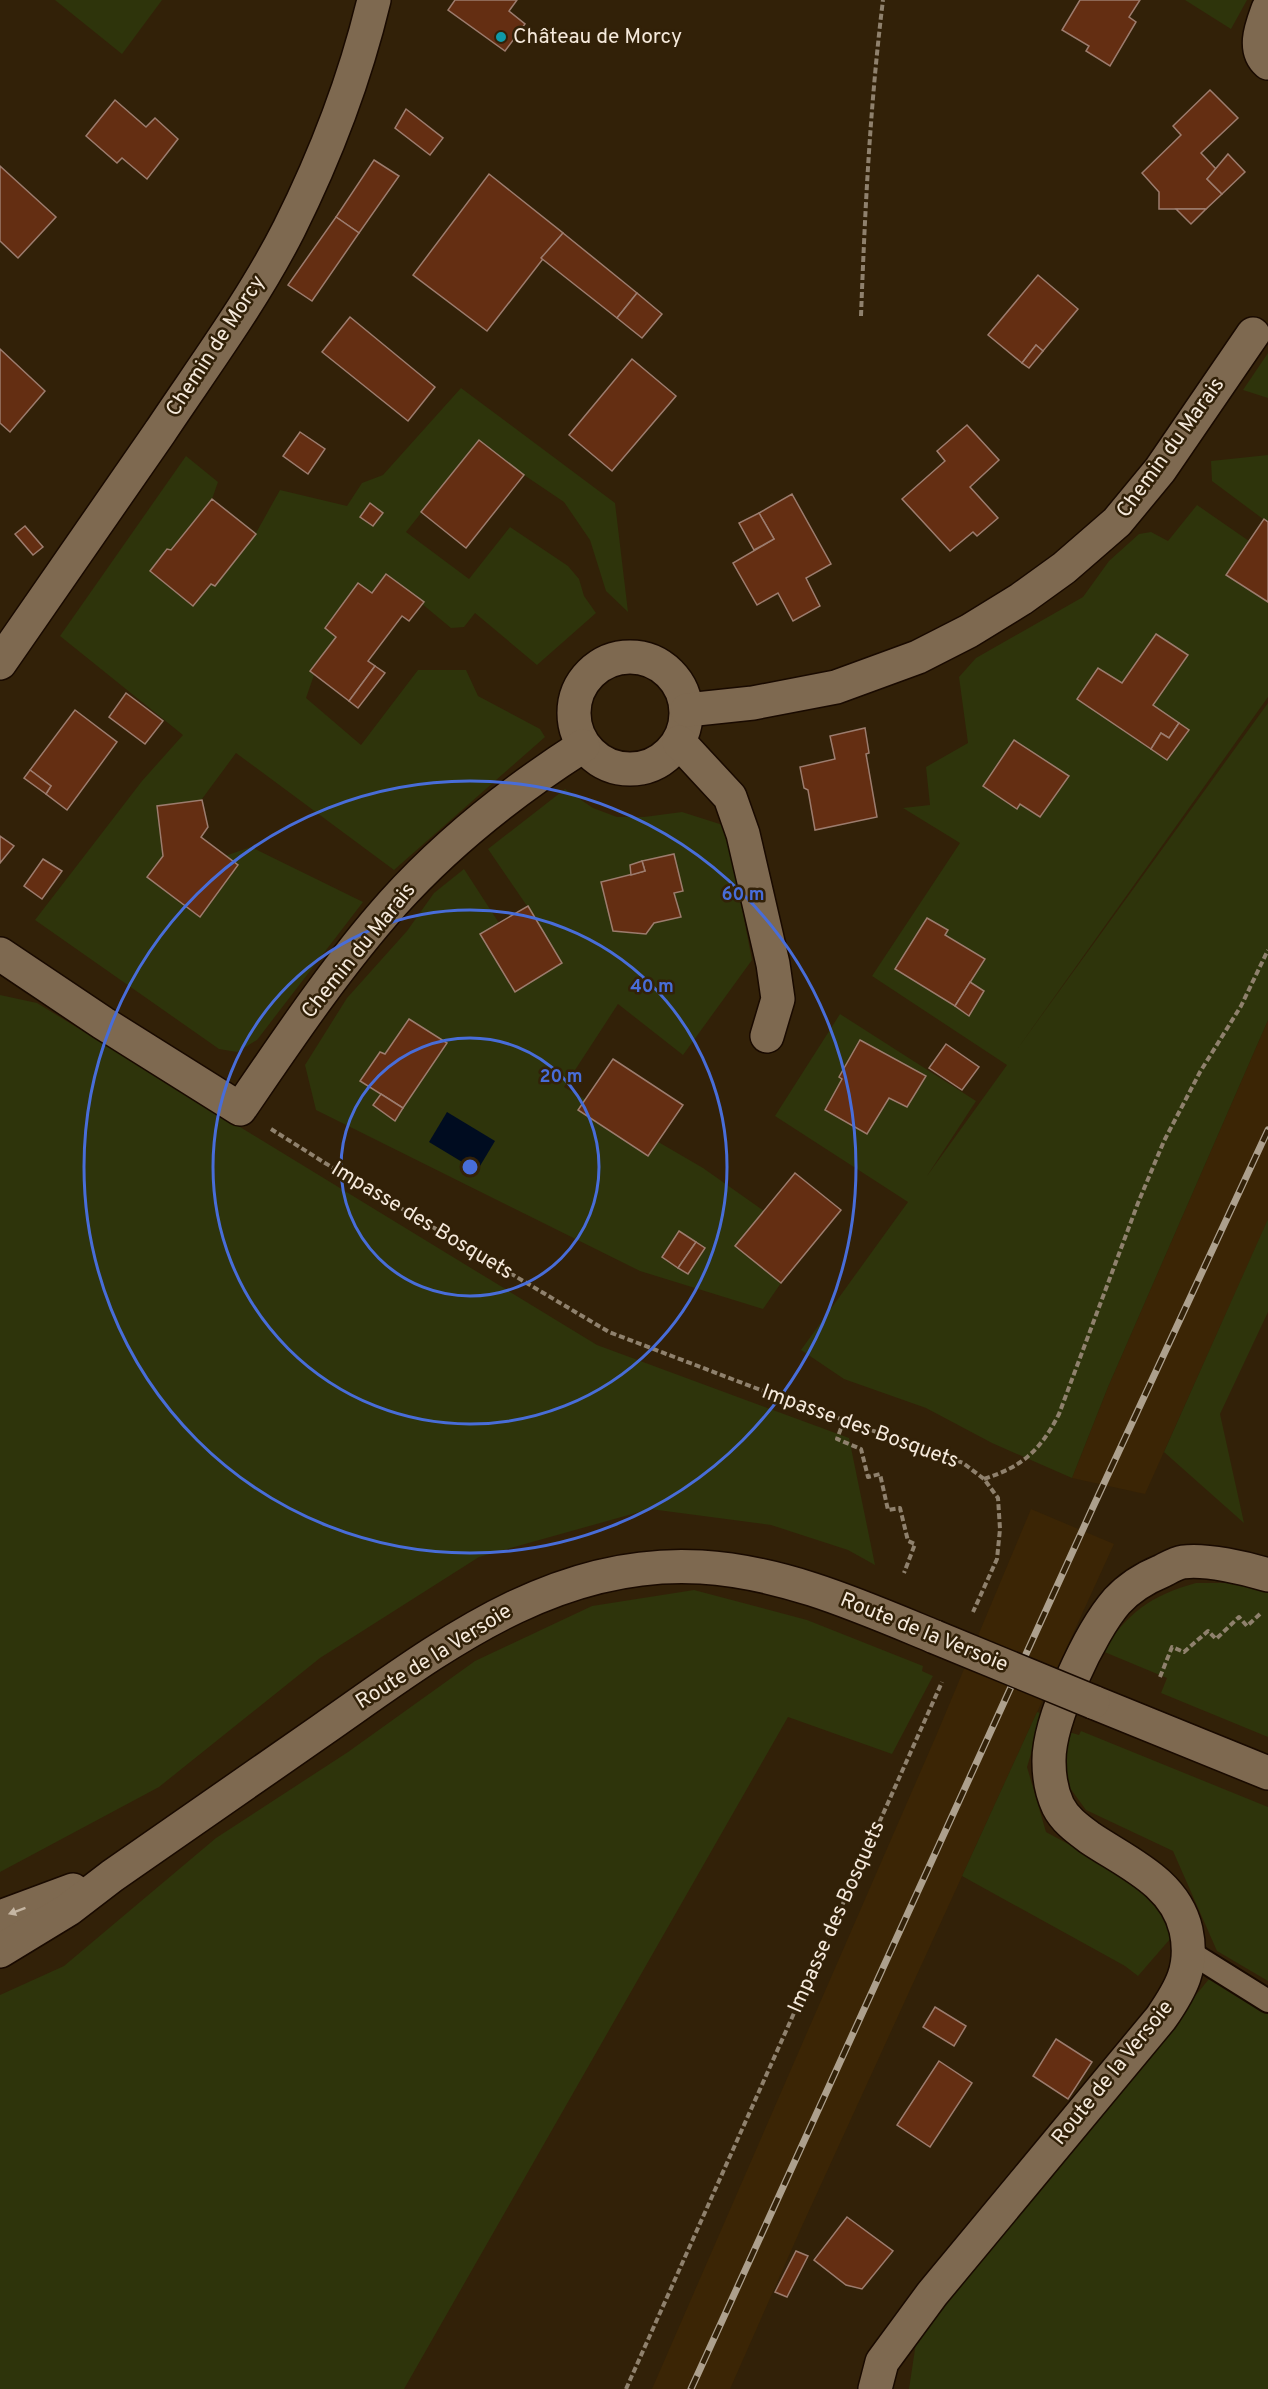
<svg xmlns="http://www.w3.org/2000/svg" width="1268" height="2389" font-family="Overpass,sans-serif">
<rect width="100%" height="100%" fill="#322108"/>
<g fill="#3b2505">
<path d="M1268,1020V1220L1145,1494L1072,1478L1108,1387Z"/>
<path d="M1031,1509L1114,1544L802,2226L730,2389H652L936,1736Z"/>
</g>
<g fill="#2e340b">
<path d="M55,0H162L122,54Z"/>
<path d="M1185,0H1247L1231,29Z"/>
<path d="M1268,353V398L1243,390Z"/>
<path d="M461,388L615,503L628,612L606,591L590,540L564,502L524,475L479,440L406,532L469,579L510,527L568,566L579,579L584,596L596,613L537,665L475,613L464,627L451,628L386,574L310,671L314,675L306,698L361,745L418,670H466L478,696L540,729L545,737L394,870L236,753L202,799L201,837L225,856L251,847L363,902L257,1040L237,1052L219,1049L35,920L142,781L183,735L60,636L186,456L218,482L212,499L256,533L280,490L347,506L362,483L383,475Z"/>
<path d="M1268,455V697L1018,1048L1268,703V1020L1108,1387L1072,1478L992,1443L926,1408L844,1379L801,1350L908,1202L775,1116L840,1014L976,1101L927,1176L1007,1065L872,976L960,843L903,808L930,805L926,767L968,743L959,677L976,658L1083,597L1109,561L1139,534L1151,532L1168,541L1197,505L1249,541L1263,519L1212,481L1211,461Z"/>
<path d="M565,789L593,808L617,817H644L682,812L726,826L752,960L683,1055L618,1004L564,1087L703,1168L764,1211L781,1283L763,1309L640,1271L316,1110L305,1065L347,998L407,931L434,893L464,869L499,923L527,906L488,849Z"/>
<path d="M0,995L37,1003L597,1345L849,1438L875,1565L848,1550L771,1525L650,1509L479,1557L320,1658L159,1787L0,1872Z"/>
<path d="M1268,1219V1312L1220,1414L1244,1523L1164,1452Z"/>
<path d="M1196,1583H1230L1268,1591V1737L1161,1693L1167,1678L1102,1651C1130,1612 1149,1596 1196,1583Z"/>
<path d="M694,1590L807,1620L923,1666L922,1671L933,1676L892,1754L788,1717L404,2389H0V1995L64,1966L216,1838L348,1752L475,1661L592,1606Z"/>
<path d="M1037,1712L1043,1714L1027,1767L1046,1832L1107,1865L1161,1902L1177,1931L1138,1976L1125,1966L962,1876Z"/>
<path d="M1081,1731L1268,1807V1981L1217,1951L1173,1851L1086,1810L1070,1788L1064,1759L1069,1732L1079,1735Z"/>
<path d="M1209,1979L1268,2014V2389H909L917,2336Z"/>
</g>
<path fill="#000c20" d="M447,1112L495,1141L477,1171L429,1142Z"/>
<g fill="#642e12" stroke="#9c7c6e" stroke-width="1.5">
<path d="M455,0H517L509,11L525,24L505,51L448,10Z"/>
<path d="M1080,0H1140L1129,17L1136,22L1110,66L1086,51L1089,46L1062,30Z"/>
<path d="M1210,90L1238,118L1201,153L1217,170L1207,179L1222,194L1206,209H1159V192L1142,173L1181,135L1173,126Z"/>
<path d="M115,100L146,127L155,118L178,139L147,179L122,158L117,163L86,136Z"/>
<path d="M406,109L443,138L430,155L395,128Z"/>
<path d="M1228,154L1245,172L1222,194L1207,179Z"/>
<path d="M374,160L399,176L359,233L336,217Z"/>
<path d="M0,166L56,217L18,258L0,241Z"/>
<path d="M489,174L563,233L487,331L413,275Z"/>
<path d="M1176,209H1206L1191,224Z"/>
<path d="M336,217L359,233L312,301L288,285Z"/>
<path d="M563,233L637,293L617,318L541,258Z"/>
<path d="M1038,275L1078,309L1043,351L1036,345L1022,363L988,335Z"/>
<path d="M637,293L662,314L642,338L617,318Z"/>
<path d="M350,317L435,387L408,421L322,352Z"/>
<path d="M1036,345L1043,351L1029,368L1022,363Z"/>
<path d="M0,349L45,391L10,432L0,423Z"/>
<path d="M632,359L676,396L612,471L569,435Z"/>
<path d="M967,425L999,460L970,487L998,518L977,536L973,532L950,551L902,499L945,461L937,451Z"/>
<path d="M300,432L325,449L308,474L283,456Z"/>
<path d="M479,440L524,475L466,548L421,512Z"/>
<path d="M792,494L831,564L806,578L820,606L793,621L778,593L757,605L733,563L774,539L759,513Z"/>
<path d="M212,499L256,534L215,586L211,584L193,606L150,571L167,549L171,550Z"/>
<path d="M370,503L383,513L373,526L360,517Z"/>
<path d="M759,513L774,539L754,550L739,523Z"/>
<path d="M1264,519L1268,522V602L1226,575Z"/>
<path d="M25,526L43,547L33,555L15,534Z"/>
<path d="M386,574L424,602L409,621L402,616L368,661L375,666L349,701L310,671L336,637L325,628L358,583L372,593Z"/>
<path d="M1156,634L1188,655L1153,705L1179,723L1169,738L1161,733L1151,749L1077,699L1098,668L1122,683Z"/>
<path d="M375,666L385,673L358,708L349,701Z"/>
<path d="M126,693L163,721L145,744L109,717Z"/>
<path d="M75,710L117,742L67,810L46,794L51,786L30,770Z"/>
<path d="M1179,723L1189,730L1167,760L1151,749L1161,733L1169,738Z"/>
<path d="M865,728L869,753L866,754L877,817L815,830L808,790L804,788L800,767L835,759L830,736Z"/>
<path d="M1014,740L1069,776L1040,817L1020,804L1017,809L983,786Z"/>
<path d="M30,770L51,786L46,794L24,778Z"/>
<path d="M202,800L208,827L201,837L238,865L200,917L147,877L163,856L157,806Z"/>
<path d="M0,836L14,846L0,863Z"/>
<path d="M674,854L683,891L674,893L681,917L654,923L646,934L613,931L601,882L645,871L642,861Z"/>
<path d="M43,859L62,871L42,899L24,886Z"/>
<path d="M642,861L645,871L631,875L630,865Z"/>
<path d="M528,906L562,963L515,992L480,934Z"/>
<path d="M927,918L948,930L945,935L985,959L955,1006L895,969Z"/>
<path d="M970,982L984,991L969,1016L955,1006Z"/>
<path d="M409,1019L447,1043L403,1108L360,1081L380,1052L385,1054Z"/>
<path d="M860,1040L926,1076L907,1107L889,1098L867,1134L825,1110L842,1079L839,1077Z"/>
<path d="M946,1044L979,1067L962,1090L929,1068Z"/>
<path d="M613,1059L683,1105L648,1156L578,1110Z"/>
<path d="M381,1094L403,1108L395,1121L373,1105Z"/>
<path d="M795,1173L841,1210L781,1283L735,1246Z"/>
<path d="M679,1231L696,1242L678,1268L662,1257Z"/>
<path d="M696,1242L705,1248L688,1274L678,1268Z"/>
<path d="M935,2007L966,2026L954,2046L923,2027Z"/>
<path d="M1056,2039L1092,2062L1068,2099L1033,2076Z"/>
<path d="M939,2061L972,2083L930,2147L897,2125Z"/>
<path d="M847,2217L893,2251L862,2289L846,2285L814,2260Z"/>
<path d="M796,2251L808,2256L787,2297L775,2292Z"/>
</g>
<g fill="none" stroke-linecap="round" stroke-linejoin="round">
<defs>
<path id="lane" d="M1188,1951L1268,2001"/>
<g id="street">
<path d="M1268,9C1262,26 1252,49 1268,63"/>
<circle cx="630" cy="713" r="56"/>
<path d="M0,663C54,586 107,509 160,432C204,366 253,300 289,229C325,157 355,79 374,0"/>
<path d="M687,710L753,703L836,687L918,657L969,631L1021,599L1064,568L1117,522L1160,470L1253,334"/>
<path d="M679,742L730,797L743,834L773,964L778,999L767,1036"/>
<path d="M0,954L103,1023L240,1109C288,1039 336,967 393,903C448,842 514,790 583,746"/>
<path d="M875,2389L882,2362L932,2294L1161,2018C1181,1989 1194,1967 1186,1930C1175,1882 1127,1863 1090,1838C1078,1829 1065,1820 1058,1806C1052,1793 1049,1777 1049,1762C1048,1721 1090,1632 1117,1601C1130,1587 1145,1578 1162,1571C1168,1568 1176,1563 1183,1562C1207,1559 1245,1568 1268,1575"/>
</g>
<g id="secondary">
<path d="M1093,1702L1268,1773"/>
<path d="M0,1917L73,1890"/>
<path d="M0,1951L69,1909L112,1876C182,1828 252,1779 322,1730C437,1650 552,1558 701,1567C784,1572 860,1606 935,1637"/>
</g>
</defs>
<use href="#lane" stroke="#190a00" stroke-width="26"/>
<use href="#street" stroke="#190a00" stroke-width="36"/>
<use href="#secondary" stroke="#190a00" stroke-width="36"/>
<g stroke="#8f816d" stroke-width="4" stroke-dasharray="6 3" stroke-linecap="butt">
<path d="M861,316C865,210 870,105 883,0"/>
<path d="M271,1129L325,1163L609,1332L779,1397L963,1463L984,1479L998,1498L1000,1529L997,1559L973,1612"/>
<path d="M844,1420L837,1439L861,1449L868,1477L880,1474L888,1510L900,1508L908,1541L915,1544L904,1573"/>
<path d="M984,1479C1023,1466 1040,1451 1059,1414L1138,1203L1164,1141L1200,1072L1241,1006L1268,950"/>
<path d="M1160,1677L1172,1647L1184,1652L1208,1631L1216,1639L1239,1617L1247,1626L1260,1614"/>
<path d="M626,2389L942,1682"/>
</g>
<use href="#lane" stroke="#7e6950" stroke-width="22"/>
<use href="#street" stroke="#7e6950" stroke-width="33"/>
<use href="#secondary" stroke="#7e6950" stroke-width="33"/>
<defs>
<path id="rail" d="M691,2389L1093,1507L1268,1130"/>
</defs>
<use href="#rail" stroke="#ada08d" stroke-width="7"/>
<use href="#rail" stroke="#322108" stroke-width="4.5" stroke-dasharray="14" stroke-linecap="butt"/>
<defs>
<path id="secondary-bridge" d="M935,1637L1093,1702"/>
</defs>
<use href="#secondary-bridge" stroke="#190a00" stroke-width="36" stroke-linecap="butt"/>
<use href="#secondary-bridge" stroke="#7e6950" stroke-width="33"/>
</g>
<defs><path id="oneway-solid" d="M-6-.8H1V-3.2L6.5 0L1 3.2V.8H-6Z" transform="scale(1.5)"/></defs>
<use fill="#c5b6a3" href="#oneway-solid" transform="translate(17 1911) rotate(160)"/>
<g fill="none" stroke="#486dd9" stroke-width="3">
<circle cx="470" cy="1167" r="129"/>
<circle cx="470" cy="1167" r="257"/>
<circle cx="470" cy="1167" r="386"/>
</g>
<circle fill="#0f9aa8" stroke="#322108" stroke-width="2" cx="501" cy="37" r="6"/>
<g text-anchor="middle" dominant-baseline="central" stroke-width="5" stroke-linejoin="round" paint-order="stroke">
<g font-size="21" fill="#f5e9db" stroke="#322108" text-anchor="start">
<text x="513" y="37">Château de Morcy</text>
</g>
<g font-size="21" fill="#f5e9db" stroke="#322108">
<text transform="translate(216 346) rotate(-57)">Chemin de Morcy</text>
<text transform="translate(1171 448) rotate(-54)">Chemin du Marais</text>
<text transform="translate(359 951) rotate(-51)">Chemin du Marais</text>
<text transform="translate(422 1221) rotate(31)">Impasse des Bosquets</text>
<text transform="translate(860 1427) rotate(20)">Impasse des Bosquets</text>
<text transform="translate(924 1633) rotate(22)">Route de la Versoie</text>
<text transform="translate(434 1657) rotate(-32)">Route de la Versoie</text>
<text transform="translate(837 1917) rotate(-66)">Impasse des Bosquets</text>
<text transform="translate(1113 2073) rotate(-51)">Route de la Versoie</text>
</g>
</g>
<circle cx="470" cy="1167" r="9" fill="#486dd9" stroke="#322108" stroke-width="3"/>
<g font-size="18" text-anchor="middle" font-weight="bold" fill="#486dd9" stroke="#322108" stroke-width="5" stroke-linejoin="round" paint-order="stroke">
<text x="743" y="900">60 m</text>
<text x="652" y="992">40 m</text>
<text x="561" y="1082">20 m</text>
</g>
</svg>
